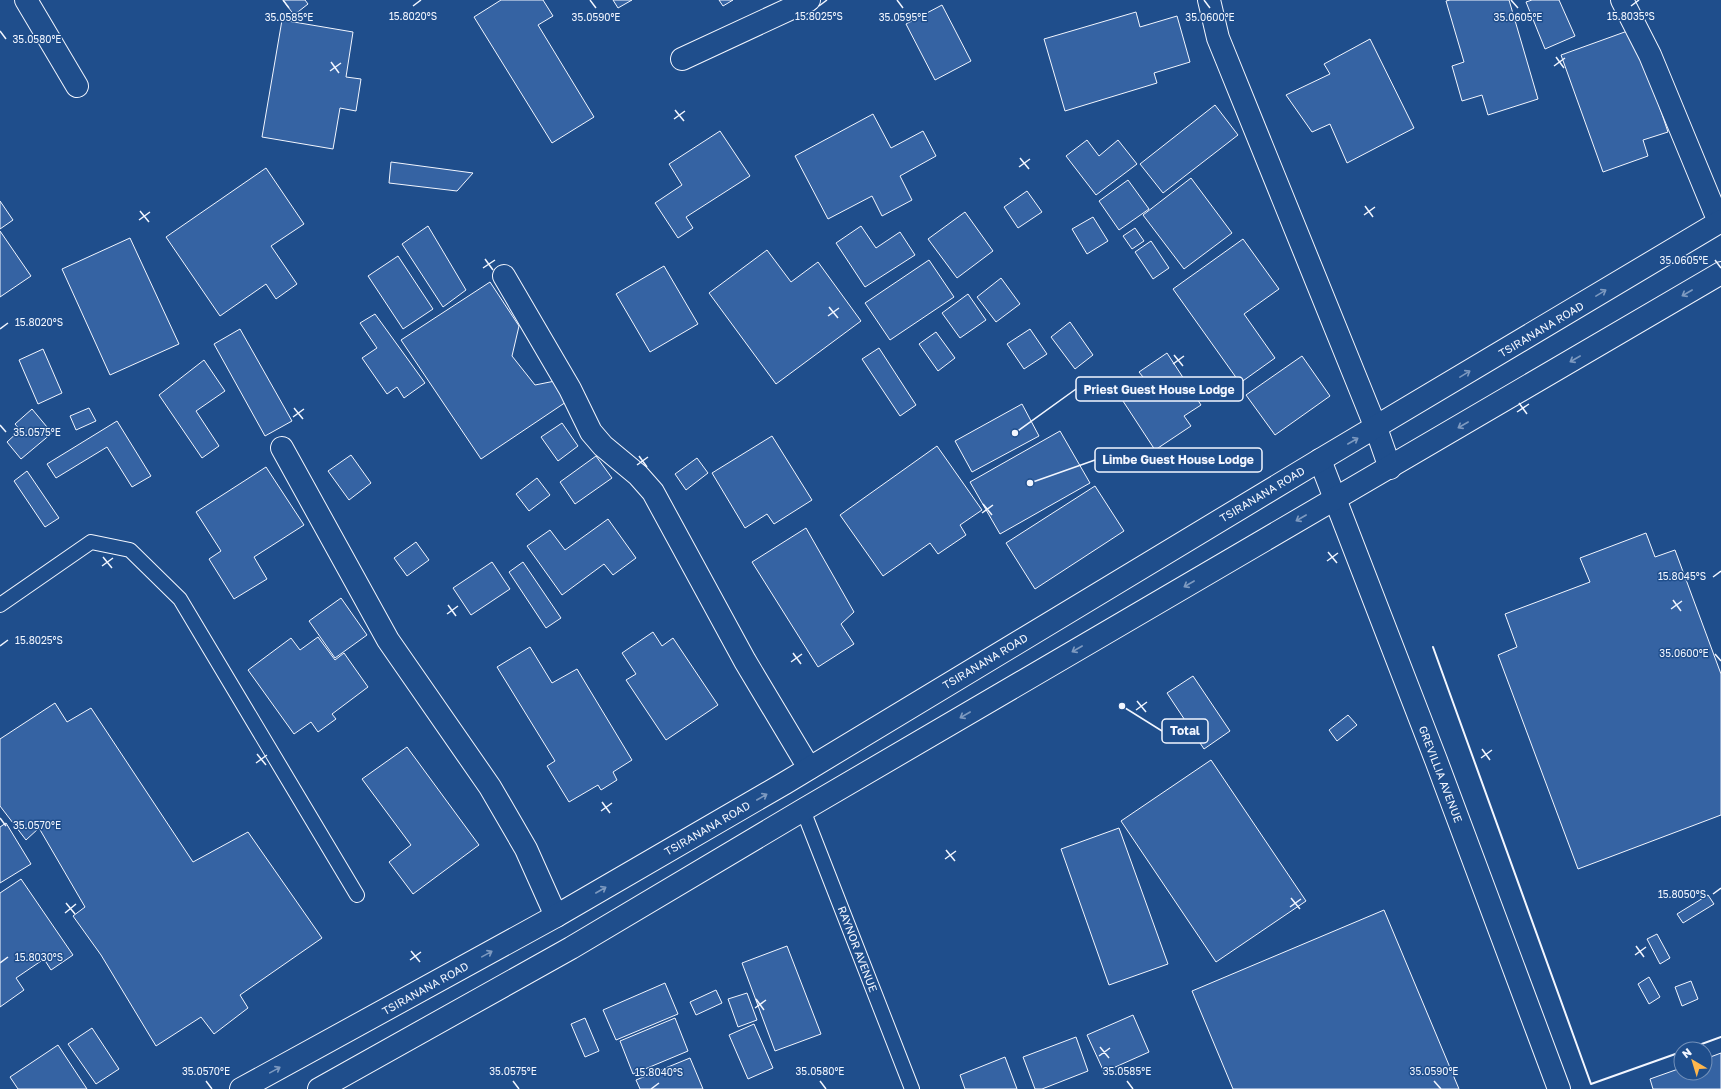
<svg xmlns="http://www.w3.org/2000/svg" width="1721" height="1089" font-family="'Golos Text',sans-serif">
<rect width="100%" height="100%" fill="#1f4e8c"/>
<g fill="#3563a3" stroke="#f2f6ff">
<path d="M283,0H305L308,4L294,15Z"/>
<path d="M501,0H543L553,16L538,25L594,117L552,143L474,17Z"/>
<path d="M613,0H632L618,8Z"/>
<path d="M719,0H733L723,6Z"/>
<path d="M1450,0H1509L1538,99L1488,115L1482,95L1462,101L1452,66L1464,62L1446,1Z"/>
<path d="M1532,0H1559L1575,36L1545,49L1526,2Z"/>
<path d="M942,5L971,61L935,80L906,24Z"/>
<path d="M1136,12L1140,27L1177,16L1190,62L1154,73L1157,83L1065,111L1044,39Z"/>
<path d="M282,20L353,32L346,77L361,79L356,111L340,108L333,149L262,137Z"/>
<path d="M1633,29L1668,132L1643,140L1648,156L1603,172L1561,55Z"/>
<path d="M1370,39L1414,128L1347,163L1330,124L1312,132L1286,95L1330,74L1324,64Z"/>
<path d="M1215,105L1238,135L1163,193L1140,164Z"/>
<path d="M873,114L891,148L923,131L936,156L900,176L912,200L882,216L872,196L828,219L795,156Z"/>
<path d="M720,131L750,176L686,217L693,228L678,238L655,203L682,185L669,164Z"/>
<path d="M1087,140L1099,156L1118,140L1137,164L1096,195L1066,156Z"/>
<path d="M391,162L473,173L457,191L389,183Z"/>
<path d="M266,168L304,224L271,246L297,284L276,299L266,284L220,316L166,237Z"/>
<path d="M1191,178L1232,233L1184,269L1143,215Z"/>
<path d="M1128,180L1149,209L1119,230L1099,201Z"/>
<path d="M1027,191L1042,212L1018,228L1004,207Z"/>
<path d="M0,201L13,220L0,229Z"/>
<path d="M965,212L993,251L957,278L928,239Z"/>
<path d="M1093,217L1108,241L1087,254L1072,229Z"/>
<path d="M428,226L466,290L443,307L402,244Z"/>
<path d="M861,226L876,248L900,232L915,255L865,287L836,243Z"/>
<path d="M1135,228L1144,241L1132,249L1123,236Z"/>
<path d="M0,231L31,276L0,297Z"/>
<path d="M130,238L179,344L110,375L62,269Z"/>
<path d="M1243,239L1279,289L1244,314L1275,358L1240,383L1173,289Z"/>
<path d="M1151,241L1169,268L1153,279L1135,252Z"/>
<path d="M767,250L791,282L818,262L861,321L776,384L709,293Z"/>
<path d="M398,256L433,309L403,329L368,276Z"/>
<path d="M929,260L954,297L890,340L865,303Z"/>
<path d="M664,266L698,324L650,352L616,294Z"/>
<path d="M1001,278L1020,304L996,322L977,297Z"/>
<path d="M490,282L519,326L512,356L535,385L555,381L569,400L481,459L401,340Z"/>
<path d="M968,294L986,320L960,338L942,313Z"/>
<path d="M375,314L425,383L404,398L397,387L387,394L362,358L377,348L360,323Z"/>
<path d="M1070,322L1093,355L1075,369L1051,337Z"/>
<path d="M240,329L292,421L265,436L214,344Z"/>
<path d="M1030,329L1047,354L1024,369L1007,344Z"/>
<path d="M936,332L955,358L938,371L919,344Z"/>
<path d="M879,348L916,405L900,416L862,359Z"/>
<path d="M43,349L62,393L38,404L19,360Z"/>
<path d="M1167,353L1201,405L1184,416L1191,426L1155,450L1121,398L1147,382L1139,372Z"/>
<path d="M1302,356L1330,396L1275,435L1246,395Z"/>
<path d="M204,360L225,391L196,411L219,446L202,458L159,395Z"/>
<path d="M1022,404L1039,436L972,472L955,441Z"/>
<path d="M89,408L96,421L76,430L70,416Z"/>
<path d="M32,409L52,433L21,459L7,442L20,430L15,424Z"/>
<path d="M117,421L151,476L132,487L107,447L56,478L47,464Z"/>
<path d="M562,423L578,446L558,461L541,437Z"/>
<path d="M1060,431L1090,483L1000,534L970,482Z"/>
<path d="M772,436L812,500L774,524L767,514L745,528L712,473Z"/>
<path d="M937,446L982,510L960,525L966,535L938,554L930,543L883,576L840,515Z"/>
<path d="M351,455L371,483L349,500L328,471Z"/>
<path d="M596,456L612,478L575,504L560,482Z"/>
<path d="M697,458L708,473L686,490L675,474Z"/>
<path d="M266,467L304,525L254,557L267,579L234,599L209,559L221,551L196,512Z"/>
<path d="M27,471L59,518L45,527L14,481Z"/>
<path d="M537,478L550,495L529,511L516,494Z"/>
<path d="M1095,486L1124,531L1035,589L1006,543Z"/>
<path d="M608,519L636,558L613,575L604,564L562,595L527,546L550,530L565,550Z"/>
<path d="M806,528L854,612L841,624L854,644L818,667L752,562Z"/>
<path d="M1646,533L1655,557L1675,550L1721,674V815L1578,869L1498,655L1517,647L1505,614L1590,582L1580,558Z"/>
<path d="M416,542L429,560L407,576L394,558Z"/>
<path d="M492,562L510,589L471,615L453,588Z"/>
<path d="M523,562L561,618L546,628L509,572Z"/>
<path d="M341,598L367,635L335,658L309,621Z"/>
<path d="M653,632L662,646L673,638L718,705L666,740L626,680L636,674L622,653Z"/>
<path d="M318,637L335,660L344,653L368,687L332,714L336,719L318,732L311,722L294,734L248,670L291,638L300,650Z"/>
<path d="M530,647L552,683L577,669L632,760L613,772L617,780L601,790L598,785L569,802L547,766L555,761L497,667Z"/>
<path d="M1193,676L1230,731L1204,749L1167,693Z"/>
<path d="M55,703L67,722L91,708L193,862L248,832L322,938L240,995L248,1008L214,1034L201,1017L156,1046L101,955L73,916L85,907L39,828L26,840L0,806V739Z"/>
<path d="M1348,715L1357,725L1337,741L1329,730Z"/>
<path d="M407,747L479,845L413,894L389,862L411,845L362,779Z"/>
<path d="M1211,760L1306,901L1216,962L1121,821Z"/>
<path d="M6,823L31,864L0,883V827Z"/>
<path d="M1119,828L1168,964L1109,985L1061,849Z"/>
<path d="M21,879L73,955L51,970L44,959L16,978L24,990L0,1007V893Z"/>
<path d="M1708,895L1714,904L1683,923L1677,914Z"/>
<path d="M1384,910L1459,1089H1233L1192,991Z"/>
<path d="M1657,934L1670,958L1660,964L1647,939Z"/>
<path d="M787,946L821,1034L775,1051L742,963Z"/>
<path d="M1649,977L1660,997L1649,1004L1638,984Z"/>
<path d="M1691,981L1698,999L1682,1006L1675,987Z"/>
<path d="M665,983L678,1014L616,1040L603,1010Z"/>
<path d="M716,990L722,1003L696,1015L690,1002Z"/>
<path d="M747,993L757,1020L738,1027L728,999Z"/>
<path d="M1133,1015L1149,1052L1104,1072L1087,1035Z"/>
<path d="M585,1018L599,1051L585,1057L571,1024Z"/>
<path d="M675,1018L688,1051L633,1074L620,1041Z"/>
<path d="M754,1024L773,1068L748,1079L729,1035Z"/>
<path d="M92,1028L119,1069L96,1084L68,1044Z"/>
<path d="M1076,1037L1088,1071L1042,1089H1035L1023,1057Z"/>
<path d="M58,1045L87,1089H18L10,1077Z"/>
<path d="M1721,1053V1089H1653L1650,1079L1681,1068V1073H1705V1059Z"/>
<path d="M1005,1057L1017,1089H965L960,1075Z"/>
<path d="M690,1058L703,1089H640L636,1080Z"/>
</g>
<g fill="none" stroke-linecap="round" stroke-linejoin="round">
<defs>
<g id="service">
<path d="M0,605L91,542L130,550L180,599L357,895"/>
<path d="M803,810L912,1089"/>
</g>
<g id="minor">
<path d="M26,0L77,86"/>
<path d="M1209,0L1218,38L1376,428L1390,468"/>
<path d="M1622,0L1650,55L1719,222"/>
<path d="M682,59L809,0"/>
<path d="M504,276L570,389L591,432L603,446L638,475L653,492L745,661L809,768"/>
<path d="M282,448L388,640L490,787L526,849L556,916"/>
<path d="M1320,460L1436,760L1559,1089"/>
</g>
<g id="trunk">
<path d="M241,1089L556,916L785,783L1320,460L1721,221"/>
<path d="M319,1089L571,948L803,810L1721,273"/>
</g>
</defs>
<use href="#service" stroke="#f2f6ff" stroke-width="16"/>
<use href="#minor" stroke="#f2f6ff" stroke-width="24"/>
<use href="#trunk" stroke="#f2f6ff" stroke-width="24"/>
<use href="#service" stroke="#1f4e8c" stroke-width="14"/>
<use href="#minor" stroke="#1f4e8c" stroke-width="22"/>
<use href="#trunk" stroke="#1f4e8c" stroke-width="22"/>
<g stroke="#f2f6ff" stroke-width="2">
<path d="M1433,647L1591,1084L1681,1052"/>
<path d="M1688,1049L1721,1037"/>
</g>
</g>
<defs><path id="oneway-shaft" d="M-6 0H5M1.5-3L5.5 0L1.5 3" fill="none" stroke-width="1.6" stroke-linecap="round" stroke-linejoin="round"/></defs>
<g stroke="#7e9ac0">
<use href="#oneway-shaft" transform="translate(1601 293) rotate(-31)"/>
<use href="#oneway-shaft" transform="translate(1687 293) rotate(150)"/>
<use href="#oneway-shaft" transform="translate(1575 359) rotate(150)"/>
<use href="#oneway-shaft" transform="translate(1465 374) rotate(-31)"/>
<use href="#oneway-shaft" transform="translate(1463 425) rotate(150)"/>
<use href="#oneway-shaft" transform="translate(1353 441) rotate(-30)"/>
<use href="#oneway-shaft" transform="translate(1301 518) rotate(150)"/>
<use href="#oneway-shaft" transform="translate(1189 584) rotate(150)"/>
<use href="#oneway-shaft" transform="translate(1077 649) rotate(150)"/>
<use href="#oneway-shaft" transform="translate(965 715) rotate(150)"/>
<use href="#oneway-shaft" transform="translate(762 797) rotate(-30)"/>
<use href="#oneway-shaft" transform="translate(601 890) rotate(-30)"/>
<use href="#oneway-shaft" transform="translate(487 954) rotate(-29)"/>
<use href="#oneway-shaft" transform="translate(275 1070) rotate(-29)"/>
</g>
<path fill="none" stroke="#f2f6ff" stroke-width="1.5" d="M283,0L289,8M590,0L596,8M897,0L903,8M1204,0L1210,8M1511,0L1518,8M413,6L421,0M819,6L827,0M1631,6L1639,0M0,31L6,39M1556,57L1564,68M331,62L339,73M1554,66L1565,58M330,71L341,63M675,110L684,121M674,119L685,111M1020,158L1029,169M1019,167L1030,159M1365,206L1373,217M140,211L149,222M1364,215L1375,207M139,220L150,212M485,259L493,270M1715,260L1721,268M483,268L495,260M829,307L838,318M828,316L839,308M0,329L8,323M1174,355L1183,366M1173,364L1184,356M1519,403L1527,414M294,408L303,419M1517,412L1529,404M293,417L304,409M0,425L6,432M639,456L647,467M637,465L648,457M983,504L992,515M982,513L993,505M1328,552L1337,563M103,557L112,568M1327,561L1338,553M102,566L113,558M1713,577L1721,571M1673,600L1681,611M448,605L456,616M1671,609L1682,601M447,614L458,606M0,646L8,640M793,653L801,664M1715,654L1721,661M791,662L802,654M1137,701L1146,712M1136,710L1147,702M1482,749L1490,760M257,754L266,765M1481,758L1492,750M256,763L267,755M602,802L610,813M601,811L612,803M0,818L6,826M946,850L955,861M945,859L956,851M1713,894L1721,888M1291,898L1300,909M66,903L75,914M1290,907L1301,899M65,913L76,904M1636,946L1644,957M411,951L420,962M1635,955L1646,947M410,960L421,952M0,963L8,957M756,999L764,1010M755,1008L766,1000M1100,1047L1109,1058M1099,1056L1110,1048M206,1081L212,1089M513,1081L519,1089M820,1081L826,1089M1127,1081L1133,1089M1434,1081L1441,1089M651,1089L659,1083"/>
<g text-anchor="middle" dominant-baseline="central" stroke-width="3" stroke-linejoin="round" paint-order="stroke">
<g font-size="11" fill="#f2f6ff" stroke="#1f4e8c">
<text transform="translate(1541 329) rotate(-31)">TSIRANANA ROAD</text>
<text transform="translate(1262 494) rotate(-31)">TSIRANANA ROAD</text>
<text transform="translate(985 661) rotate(-31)">TSIRANANA ROAD</text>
<text transform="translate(1441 774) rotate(69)">GREVILLIA AVENUE</text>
<text transform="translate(707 828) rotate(-30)">TSIRANANA ROAD</text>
<text transform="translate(858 949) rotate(69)">RAYNOR AVENUE</text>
<text transform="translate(425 988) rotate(-29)">TSIRANANA ROAD</text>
</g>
</g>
<g font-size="10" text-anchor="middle" fill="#f2f6ff" stroke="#1f4e8c" stroke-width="3" stroke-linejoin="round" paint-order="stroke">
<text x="413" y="20">15.8020°S</text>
<text x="819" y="20">15.8025°S</text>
<text x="1631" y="20">15.8035°S</text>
<text x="1210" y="21">35.0600°E</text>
<text x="289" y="21">35.0585°E</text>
<text x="596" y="21">35.0590°E</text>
<text x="903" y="21">35.0595°E</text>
<text x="1518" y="21">35.0605°E</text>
<text x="37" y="43">35.0580°E</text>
<text x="1684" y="264">35.0605°E</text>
<text x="39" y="326">15.8020°S</text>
<text x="37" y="436">35.0575°E</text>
<text x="1682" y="580">15.8045°S</text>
<text x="39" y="644">15.8025°S</text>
<text x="1684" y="657">35.0600°E</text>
<text x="37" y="829">35.0570°E</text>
<text x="1682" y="898">15.8050°S</text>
<text x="39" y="961">15.8030°S</text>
<text x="206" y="1075">35.0570°E</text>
<text x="513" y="1075">35.0575°E</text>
<text x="820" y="1075">35.0580°E</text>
<text x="1127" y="1075">35.0585°E</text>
<text x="1434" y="1075">35.0590°E</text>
<text x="659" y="1076">15.8040°S</text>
</g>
<path fill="none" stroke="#f2f6ff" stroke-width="1.5" d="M1015 433L1076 389M1030 483L1095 460M1122 706L1162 731"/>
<g fill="#f2f6ff" stroke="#1f4e8c" stroke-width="1.5">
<circle cx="1015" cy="433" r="4"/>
<circle cx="1030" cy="483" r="4"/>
<circle cx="1122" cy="706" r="4"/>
</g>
<g fill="#1f4e8c" stroke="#f2f6ff" stroke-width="1.5">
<rect x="1076" y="377" width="167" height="24" rx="4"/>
<rect x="1095" y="448" width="167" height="24" rx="4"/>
<rect x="1162" y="719" width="46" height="24" rx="4"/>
</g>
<g font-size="12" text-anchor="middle" font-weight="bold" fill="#f2f6ff">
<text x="1159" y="394">Priest Guest House Lodge</text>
<text x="1178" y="464">Limbe Guest House Lodge</text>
<text x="1185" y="735">Total</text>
</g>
<g transform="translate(1693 1061) rotate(322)"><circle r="19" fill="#1f4e8c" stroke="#7391ba"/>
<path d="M0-3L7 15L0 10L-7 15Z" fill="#ffb74d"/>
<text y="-6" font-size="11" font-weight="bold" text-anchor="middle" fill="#f2f6ff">N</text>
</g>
</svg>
